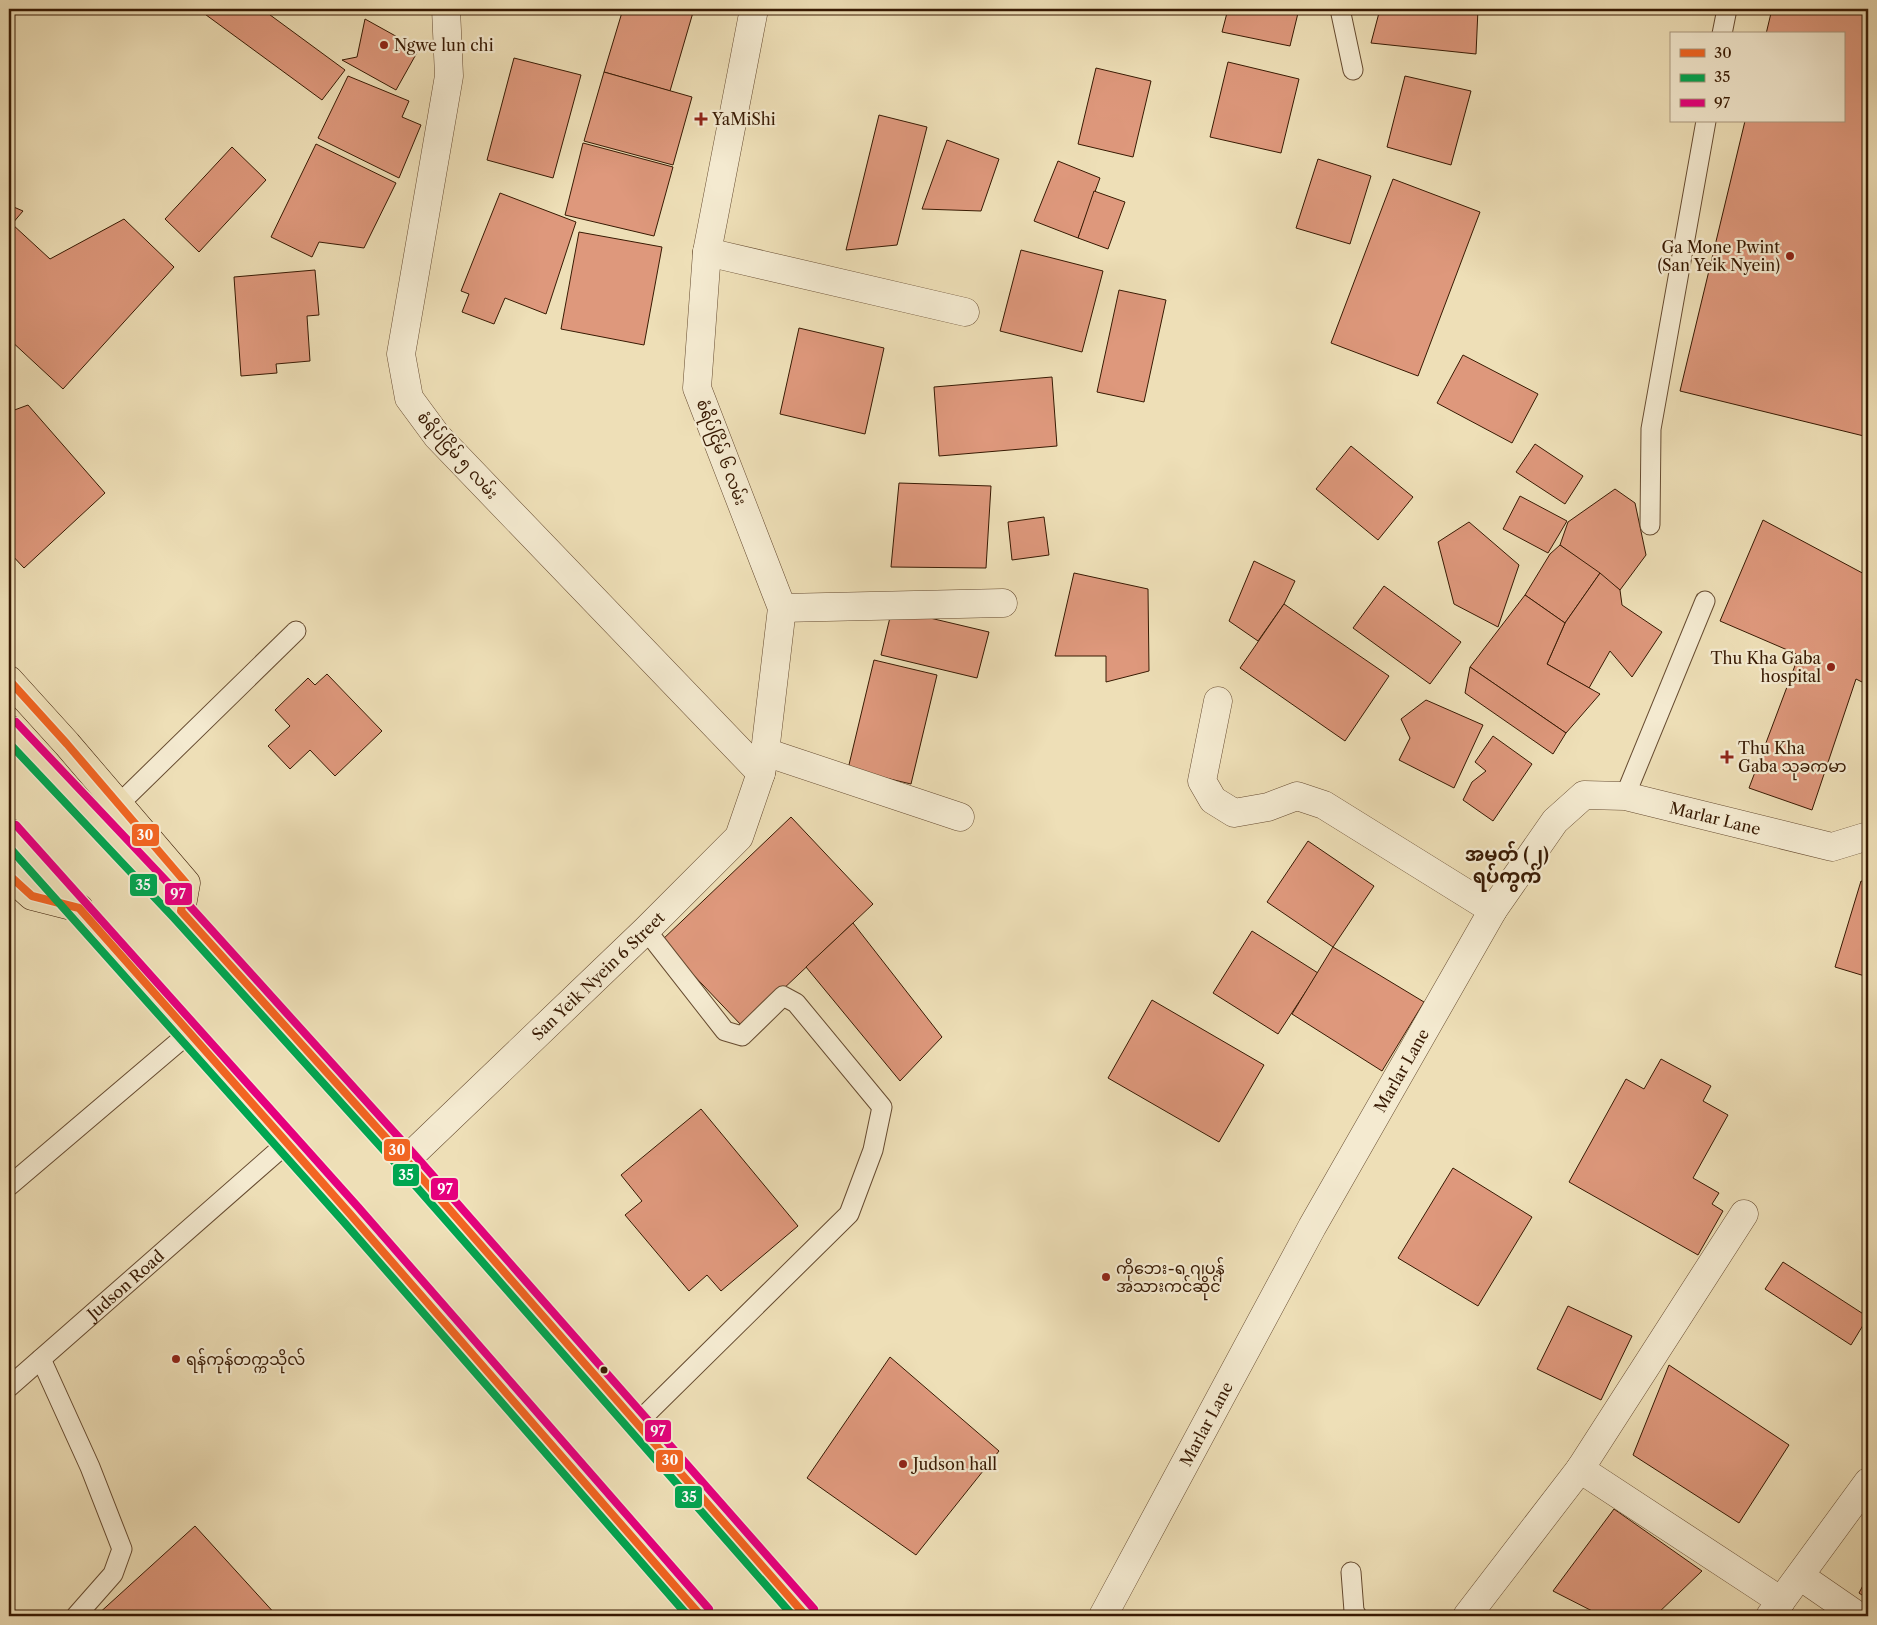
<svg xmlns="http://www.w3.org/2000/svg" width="1877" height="1625" font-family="'Libre Caslon Text','Noto Sans Myanmar',serif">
<rect width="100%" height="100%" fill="#eedfb7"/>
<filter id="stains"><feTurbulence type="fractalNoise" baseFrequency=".004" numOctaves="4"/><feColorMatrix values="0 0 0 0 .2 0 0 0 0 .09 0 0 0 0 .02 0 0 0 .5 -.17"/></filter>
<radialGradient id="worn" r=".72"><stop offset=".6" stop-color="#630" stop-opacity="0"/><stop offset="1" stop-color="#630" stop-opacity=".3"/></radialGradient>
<g fill="#de987c" stroke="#381a03">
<path d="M198,9H262L345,70L322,100Z"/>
<path d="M623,9H694L670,91L604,72Z"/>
<path d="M1228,9H1299L1290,46L1222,32Z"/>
<path d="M1380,9H1478L1476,54L1371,43Z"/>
<path d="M1772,9H1868V437L1680,391L1745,121H1843V34H1766Z"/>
<path d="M365,19L419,49L396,90L342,60L357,57Z"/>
<path d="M514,58L581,75L553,178L487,160Z"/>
<path d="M1228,62L1299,79L1281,153L1210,137Z"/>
<path d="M1096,68L1151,81L1133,157L1078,144Z"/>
<path d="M604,72L692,97L673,165L584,141Z"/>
<path d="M348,76L409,101L402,117L421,125L399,178L318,138Z"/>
<path d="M1405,76L1471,91L1451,165L1387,147Z"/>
<path d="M879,115L927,127L897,245L846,250Z"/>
<path d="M947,140L999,159L981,211L922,209Z"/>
<path d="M583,143L673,167L654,236L565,215Z"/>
<path d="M316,144L396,183L364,248L319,242L312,257L271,237Z"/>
<path d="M232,147L266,180L199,252L165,219Z"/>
<path d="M1318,159L1371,176L1350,244L1296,228Z"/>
<path d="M1058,161L1100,178L1078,238L1034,221Z"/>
<path d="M1393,179L1480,212L1418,376L1331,343Z"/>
<path d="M1094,191L1125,202L1108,249L1078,238Z"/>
<path d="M500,193L576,222L546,314L505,298L494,324L462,312L469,294L461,291Z"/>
<path d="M9,205L23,211L12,224L50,259L124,219L174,267L63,389L9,339Z"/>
<path d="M579,232L662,247L644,345L561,329Z"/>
<path d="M1021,250L1103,271L1082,352L1000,331Z"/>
<path d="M315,270L319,315L307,316L310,361L276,364L277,373L241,376L234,277Z"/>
<path d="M1119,290L1166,300L1144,402L1097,392Z"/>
<path d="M799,328L884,348L865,434L780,414Z"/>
<path d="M1463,355L1538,394L1512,443L1437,403Z"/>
<path d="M1052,377L1057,446L939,456L934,387Z"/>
<path d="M28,405L105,493L24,568L9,552V412Z"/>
<path d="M1535,444L1583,476L1565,504L1516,472Z"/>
<path d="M1351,446L1413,497L1378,540L1316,489Z"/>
<path d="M899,483L991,486L986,568L891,567Z"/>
<path d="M1615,489L1635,503L1646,555L1620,590L1560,545L1568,522Z"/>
<path d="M1520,496L1567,521L1548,553L1503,529Z"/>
<path d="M1044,517L1049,555L1012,560L1008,522Z"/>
<path d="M1763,520L1868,576V574V685L1856,679L1812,810L1749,788L1799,655L1720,621Z"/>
<path d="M1469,522L1519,565L1498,627L1454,604L1438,542Z"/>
<path d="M1560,545L1600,573L1565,623L1525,595L1550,554Z"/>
<path d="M1254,561L1295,581L1284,604L1258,641L1229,621Z"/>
<path d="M1074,573L1148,589L1149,671L1106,682V656H1055Z"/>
<path d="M1600,573L1620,590L1622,605L1662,632L1632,677L1610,651L1589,688L1547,664L1565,623Z"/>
<path d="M1384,586L1461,642L1430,684L1353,628Z"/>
<path d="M1525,595L1565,623L1547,664L1600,694L1566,733L1470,667Z"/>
<path d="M1284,604L1389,676L1345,741L1240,668Z"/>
<path d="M892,609L989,632L977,678L881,655Z"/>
<path d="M874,660L937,675L911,784L848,769Z"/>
<path d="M1470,667L1566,733L1553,754L1465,693Z"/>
<path d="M327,674L382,731L335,776L310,750L290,769L268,746L290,726L275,710L308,678L315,685Z"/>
<path d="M1426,700L1483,725L1454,788L1399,760L1410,738L1401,719Z"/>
<path d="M1493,736L1532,764L1493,821L1463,800L1472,782L1486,771L1475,762Z"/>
<path d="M791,817L873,904L743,1027L661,941Z"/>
<path d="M1308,841L1374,886L1333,947L1267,902Z"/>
<path d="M1861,881L1868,883V977L1835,967Z"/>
<path d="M853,923L942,1037L900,1081L806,967Z"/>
<path d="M1252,931L1318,973L1278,1034L1213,993Z"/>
<path d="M1333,947L1424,1002L1382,1071L1292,1014Z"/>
<path d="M1152,1000L1264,1065L1219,1142L1108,1078Z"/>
<path d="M1661,1059L1711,1086L1703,1101L1728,1115L1693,1178L1719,1193L1712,1204L1723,1211L1698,1255L1569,1182L1626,1079L1644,1089Z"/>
<path d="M701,1109L798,1226L721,1291L707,1275L689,1291L625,1215L642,1201L621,1175Z"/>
<path d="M1453,1168L1532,1217L1478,1306L1398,1258Z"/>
<path d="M1783,1262L1868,1317L1851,1345L1765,1289Z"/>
<path d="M1568,1306L1632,1336L1601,1400L1537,1369Z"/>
<path d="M890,1357L999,1451L916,1555L807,1478Z"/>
<path d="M1669,1365L1789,1445L1739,1523L1633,1455Z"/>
<path d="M1614,1509L1702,1571L1655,1616H1602L1553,1591Z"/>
<path d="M195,1526L277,1616H96Z"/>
<path d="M1868,1576V1599L1859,1593Z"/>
</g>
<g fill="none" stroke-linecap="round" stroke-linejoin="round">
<defs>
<g id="service">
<path d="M1340,9L1353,70"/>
<path d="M1722,34L1727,9"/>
<path d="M1650,525L1651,429L1706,121"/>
<path d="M1625,796L1705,601"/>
<path d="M119,804L296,631"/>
<path d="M9,1186L189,1033"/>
<path d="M41,1359L90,1467L122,1549L113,1574L76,1616"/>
<path id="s1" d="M9,1387L287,1143"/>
<path d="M636,1424L849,1214L873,1150L882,1107L796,1003L783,996L742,1036L725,1031L646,930"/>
<path d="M1351,1572L1354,1611L1357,1616"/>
</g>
<g id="minor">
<path d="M446,9L449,76L401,354L409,398L437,436L761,773"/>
<path d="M707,252L965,312"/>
<path d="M782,608L1003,603"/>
<path d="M1218,701L1202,781L1213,800L1234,813L1268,807L1297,796L1324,805L1493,910"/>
<path d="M765,752L960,817"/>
<path id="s2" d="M406,1160L646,930L739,837L761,773L765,752L782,608L697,388L707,252L754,9"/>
<path d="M1580,1469L1781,1601"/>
<path d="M1800,1576L1858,1616"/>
<path id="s3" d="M1103,1616L1312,1227L1493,910L1555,821L1584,795L1625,796L1832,847L1868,836"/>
<path d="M1467,1616L1580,1469L1744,1214"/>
<path d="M1770,1616L1868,1482"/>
</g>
<g id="primary">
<path d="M9,680L67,744L186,883L181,911"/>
<path d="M9,875L32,896L79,908"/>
</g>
<g id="trunk">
<path d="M9,729L181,911L406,1160L806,1616"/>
<path d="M9,832L350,1214L701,1616"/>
</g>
</defs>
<use href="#service" stroke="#664b30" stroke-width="21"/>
<use href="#minor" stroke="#664b30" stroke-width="29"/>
<use href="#primary" stroke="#381a03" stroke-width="29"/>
<use href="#trunk" stroke="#381a03" stroke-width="29"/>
<use href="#service" stroke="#f4ead0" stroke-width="19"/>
<use href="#minor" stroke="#f4ead0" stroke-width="28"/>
<use href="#primary" stroke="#eedfb7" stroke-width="28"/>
<use href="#trunk" stroke="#eedfb7" stroke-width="28"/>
<defs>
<g id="bus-1">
<path d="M9,680L67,744L186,883L181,911L406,1160L806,1616"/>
<path d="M9,875L32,896L79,908L350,1214L701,1616"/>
</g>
<g id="bus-2">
<path d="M9,743L174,918L399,1167L793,1616"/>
<path d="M9,847L343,1221L688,1616"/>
</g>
<g id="bus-3">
<path d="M16,722L188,904L413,1153L814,1609"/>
<path d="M16,825L358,1207L709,1609"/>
</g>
</defs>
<use href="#bus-1" stroke="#f4ead0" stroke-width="11"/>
<use href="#bus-2" stroke="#f4ead0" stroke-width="11"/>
<use href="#bus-3" stroke="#f4ead0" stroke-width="11"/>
<use href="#bus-1" stroke="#f26522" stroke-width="8"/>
<use href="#bus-2" stroke="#00a651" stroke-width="8"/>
<use href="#bus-3" stroke="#e5007d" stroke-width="8"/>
</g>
<g fill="#8f2418" stroke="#f4ead0" stroke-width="2">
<circle cx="384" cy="45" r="5"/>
<path d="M698.5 111.5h5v5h5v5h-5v5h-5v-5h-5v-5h5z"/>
<circle cx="1790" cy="256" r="5"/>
<circle cx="1831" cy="667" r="5"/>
<path d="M1724.5 749.5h5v5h5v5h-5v5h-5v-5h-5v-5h5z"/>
<circle cx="1106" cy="1277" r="5"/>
<circle cx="176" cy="1359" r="5"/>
<circle cx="903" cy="1464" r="5"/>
</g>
<circle fill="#381a03" stroke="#f4ead0" stroke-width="2" cx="604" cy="1370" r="4.5"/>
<g text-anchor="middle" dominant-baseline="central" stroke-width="4.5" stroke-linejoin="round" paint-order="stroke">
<g font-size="16" fill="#381a03" stroke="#f4ead0" text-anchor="start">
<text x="394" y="45">Ngwe lun chi</text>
<text x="712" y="119">YaMiShi</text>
<text x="1780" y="247" text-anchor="end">Ga Mone Pwint<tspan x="1780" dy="18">(San Yeik Nyein)</tspan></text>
<text x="1821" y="658" text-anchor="end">Thu Kha Gaba<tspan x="1821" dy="18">hospital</tspan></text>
<text x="1738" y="748">Thu Kha<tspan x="1738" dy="18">Gaba သုခကမာ</tspan></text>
<text x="1116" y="1268">ကိုဘေး-ရ ဂျပန်<tspan x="1116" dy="18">အသားကင်ဆိုင်</tspan></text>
<text x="186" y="1359">ရန်ကုန်တက္ကသိုလ်</text>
<text x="913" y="1464">Judson hall</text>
</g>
<g font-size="16" fill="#381a03" stroke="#f4ead0">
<text transform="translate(722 452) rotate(69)">စံရိပ်ငြိမ် ၆ လမ်း</text>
<text transform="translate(458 455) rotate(48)">စံရိပ်ငြိမ် ၅ လမ်း</text>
<text stroke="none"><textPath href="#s3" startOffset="1088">Marlar Lane</textPath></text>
<text stroke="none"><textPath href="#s2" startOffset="266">San Yeik Nyein 6 Street</textPath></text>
<text stroke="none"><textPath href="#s3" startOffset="622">Marlar Lane</textPath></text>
<text stroke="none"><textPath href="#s1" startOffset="155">Judson Road</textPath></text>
<text stroke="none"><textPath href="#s3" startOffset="218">Marlar Lane</textPath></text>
</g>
<g font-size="19" font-weight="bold" fill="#381a03" stroke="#f4ead0">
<text x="1507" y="854">အမှတ် (၂)<tspan x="1507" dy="22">ရပ်ကွက်</tspan></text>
</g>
</g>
<g stroke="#f4ead0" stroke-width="2">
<rect x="131" y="823" width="29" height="24" rx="5" fill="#f26522"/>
<rect x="129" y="873" width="29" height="24" rx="5" fill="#00a651"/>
<rect x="164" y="882" width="29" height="24" rx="5" fill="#e5007d"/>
<rect x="383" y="1138" width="28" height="24" rx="5" fill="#f26522"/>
<rect x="392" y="1163" width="28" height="24" rx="5" fill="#00a651"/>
<rect x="430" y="1177" width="29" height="24" rx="5" fill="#e5007d"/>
<rect x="644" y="1419" width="28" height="24" rx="5" fill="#e5007d"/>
<rect x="655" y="1449" width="29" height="24" rx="5" fill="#f26522"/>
<rect x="674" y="1485" width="29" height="24" rx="5" fill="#00a651"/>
</g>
<g font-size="14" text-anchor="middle" font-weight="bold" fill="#fff">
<text x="145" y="840">30</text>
<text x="143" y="890">35</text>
<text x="178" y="899">97</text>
<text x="397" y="1155">30</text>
<text x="406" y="1180">35</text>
<text x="445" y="1194">97</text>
<text x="658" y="1436">97</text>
<text x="670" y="1465">30</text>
<text x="689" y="1502">35</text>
</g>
<rect width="1877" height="1625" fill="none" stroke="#eedfb7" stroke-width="30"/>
<rect x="10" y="10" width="1857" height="1605" fill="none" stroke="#381a03" stroke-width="2.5"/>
<rect x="15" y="15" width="1847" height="1595" fill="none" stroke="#381a03"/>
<rect x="1670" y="32" width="175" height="90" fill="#f4ead0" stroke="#a9977e"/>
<rect x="1680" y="49" width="25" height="8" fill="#f26522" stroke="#a9977e"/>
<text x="1714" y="58" font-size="15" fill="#381a03">30</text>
<rect x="1680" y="74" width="25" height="8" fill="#00a651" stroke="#a9977e"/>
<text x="1714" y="82" font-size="15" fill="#381a03">35</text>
<rect x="1680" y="99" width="25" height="8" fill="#e5007d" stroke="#a9977e"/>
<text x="1714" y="108" font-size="15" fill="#381a03">97</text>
<rect width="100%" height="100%" filter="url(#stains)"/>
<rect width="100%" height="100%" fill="url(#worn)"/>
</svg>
